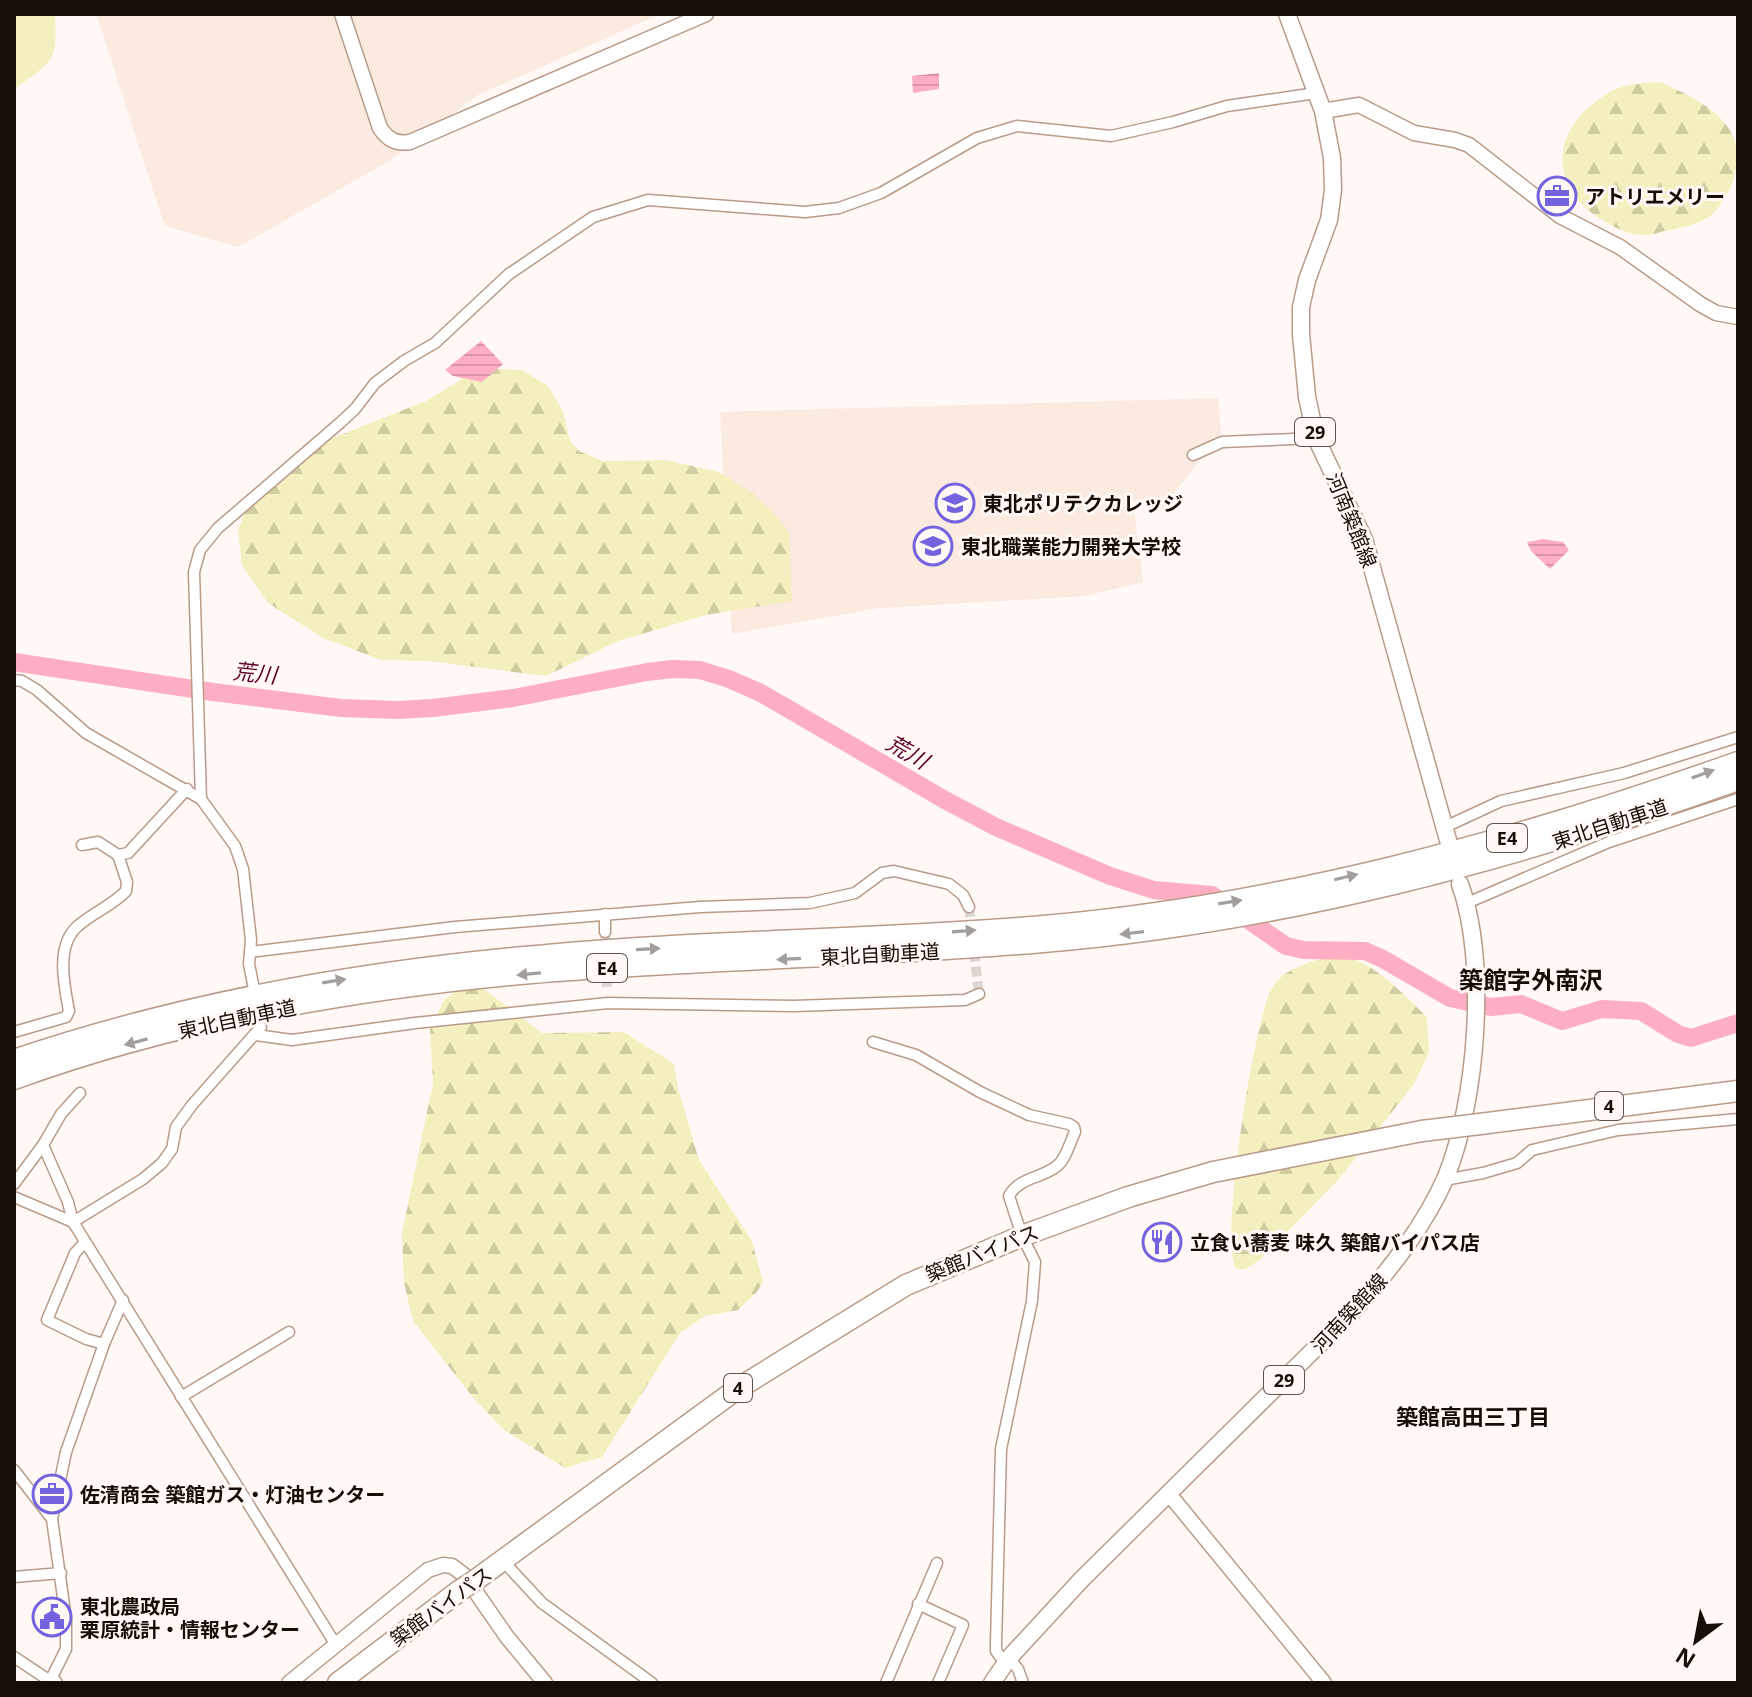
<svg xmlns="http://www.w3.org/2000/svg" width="1752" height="1697" font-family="'Noto Sans','Noto Sans JP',sans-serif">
<defs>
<pattern id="forest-firs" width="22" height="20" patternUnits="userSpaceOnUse" patternTransform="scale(2)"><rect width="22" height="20" fill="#f3efbe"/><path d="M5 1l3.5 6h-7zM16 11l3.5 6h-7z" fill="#d0cca2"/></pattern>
<pattern id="water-rules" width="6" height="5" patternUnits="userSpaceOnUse" patternTransform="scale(2)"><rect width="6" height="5" fill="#fdaec3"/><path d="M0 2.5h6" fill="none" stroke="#d894a6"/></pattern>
</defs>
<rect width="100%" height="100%" fill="#fff8f4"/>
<g fill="#faeae0">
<path d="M96,14H660L478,95L389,161L238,247L165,226Z"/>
<path d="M1218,398L1221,433L1161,510L1133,501L1143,582L1085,596L879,608L732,634L720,412Z"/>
</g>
<g fill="url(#forest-firs)">
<path d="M1661,82C1703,102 1752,124 1733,181C1729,192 1719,210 1710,216C1697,225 1684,227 1670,230C1662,231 1653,235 1646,235C1628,235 1615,228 1601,219C1557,192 1548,144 1588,108C1598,100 1606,92 1619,88C1632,83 1647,83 1661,82Z"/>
<path d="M497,369L522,370L548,386L563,411L570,441L579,451L603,461L666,460L719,472L752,493L772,511L789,532L792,601L706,615L618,641L546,676L429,661L381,660L323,638L268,603L242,565L238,531L251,494L295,453L426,401L475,371Z"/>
<path d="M1336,955C1369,956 1404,995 1427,1017L1429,1052L1414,1084L1339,1179L1260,1260L1245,1269H1236C1219,1243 1254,1020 1272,988C1283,968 1315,960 1336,955Z"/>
<path d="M461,986L484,989L542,1033L624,1032L674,1064L678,1088L699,1160L752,1241L763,1282L757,1292L738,1310L705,1316L680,1333L602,1457L565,1468L504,1430L475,1400L413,1321L404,1283L402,1233L433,1083L430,1029L444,1001Z"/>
</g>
<path fill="#f3efbe" d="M14,14H55C58,65 52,60 14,90Z"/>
<g fill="url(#water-rules)">
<path d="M939,73V89L913,93L912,76Z"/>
<path d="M481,341L503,364L482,382L453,376L445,370Z"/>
<path d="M1543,539L1563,542L1569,550L1550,569L1531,551L1527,542Z"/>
</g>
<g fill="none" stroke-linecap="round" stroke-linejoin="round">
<path stroke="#fdaec3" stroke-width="18" d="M14,662L213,692L341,708L398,710L433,708L513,698L647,672L673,669L700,670L729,679L761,693L945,800L996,827L1110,876L1154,890L1212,895L1286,946L1304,950L1365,951L1383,959L1450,998L1491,1007L1521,1004L1562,1021L1602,1009L1641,1011L1678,1034L1691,1038L1738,1023"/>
<g stroke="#dcd5d0" stroke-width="10" stroke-dasharray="10 5" stroke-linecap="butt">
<path d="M969,907L979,994"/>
<path d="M605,932L607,992"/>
</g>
<defs>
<g id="street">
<path d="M1193,455L1222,442L1316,438"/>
<path d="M14,680L22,681L37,690L86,733L201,799L235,846L243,869L251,940L249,964L254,989"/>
<path d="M201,799L194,572L200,550L218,528L341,422L355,409L375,383L404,361L435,343L509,274L593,217L648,200L805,212L839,208L881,193L977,138L1017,126L1111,136L1173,122L1227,106L1316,93"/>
<path d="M1445,827L1501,801L1624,773L1738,737"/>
<path d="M82,845L98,842L118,855L128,853L187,789"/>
<path d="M1467,903L1609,842L1738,799"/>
<path d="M605,932V914"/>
<path d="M250,952L455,927L700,907L810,903L855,893L882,873L894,871L949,884L963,895L969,907"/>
<path d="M14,1032L66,1017L69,1011C64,985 55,944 79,925C94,912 113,905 126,891L127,882L118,855"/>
<path d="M256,1035L292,1040L415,1023L608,1003L794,1006L965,1000L979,994"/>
<path d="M873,1042L916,1055L980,1092L1029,1115L1069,1124L1074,1127L1075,1132C1070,1142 1066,1159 1057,1166C1041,1179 1019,1177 1009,1196L1022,1236L1035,1262L1032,1301L1001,1449L996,1644V1651L1005,1663"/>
<path d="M43,1145L68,1202L73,1222L143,1179L162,1163L172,1149L176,1127L192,1105L261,1027"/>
<path d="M1444,1180L1483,1173L1517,1163L1532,1150L1618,1130L1738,1119"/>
<path d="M14,1184L43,1145L61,1114L80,1093"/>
<path d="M14,1197L73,1222L336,1645"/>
<path d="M85,1242L75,1253L47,1320L86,1339L104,1344"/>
<path d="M181,1397L289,1332"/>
<path d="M14,1470L52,1519"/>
<path d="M503,1561L542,1603L652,1683"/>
<path d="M14,1577L61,1573"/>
<path d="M918,1604L963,1625L938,1683"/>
<path d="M14,1657L50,1681"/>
<path d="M1009,1658L1018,1669L1023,1683"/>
<path d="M49,1683L66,1649V1619L52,1519L66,1452L104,1344L123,1300"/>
<path d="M886,1683L937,1563"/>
</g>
<g id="secondary">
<path d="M342,14L380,128C388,140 396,144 410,142L706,14"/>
<path d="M1323,111L1359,105L1414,133L1455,140L1469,145L1560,216L1620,247L1700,304L1716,313L1738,317"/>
<path d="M1169,1494L1324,1683"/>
<path d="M50,1681L55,1683"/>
<path d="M289,1683L428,1570L443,1565L452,1566L464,1575L507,1637L545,1683"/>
</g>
<g id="primary">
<path d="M1287,14L1323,111L1332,158L1333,190L1329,220L1307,280L1301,307V334L1307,397L1316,438L1364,539L1448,840"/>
<path d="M992,1683L1009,1658L1082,1579L1357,1307C1391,1268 1425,1225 1446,1177C1477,1100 1488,963 1460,884"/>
</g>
<g id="highway">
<path d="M14,1060C179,1004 351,973 524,957C696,940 871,941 1044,926C1282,905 1513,842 1738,762"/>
<path d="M14,1079C179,1019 358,988 532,973C702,959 873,957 1043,942C1282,922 1513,860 1738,780"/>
<path d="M1480,1124L1738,1091"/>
<path d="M477,1579L737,1389L906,1285L1022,1236L1128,1197L1213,1172L1422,1131"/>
<path d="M338,1683L459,1591"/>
</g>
</defs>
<use href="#street" stroke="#b99b89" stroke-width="13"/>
<use href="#secondary" stroke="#b99b89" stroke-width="17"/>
<use href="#primary" stroke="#b99b89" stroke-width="19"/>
<use href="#highway" stroke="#b99b89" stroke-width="23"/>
<use href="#street" stroke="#fff" stroke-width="10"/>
<use href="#secondary" stroke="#fff" stroke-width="14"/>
<use href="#primary" stroke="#fff" stroke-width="16"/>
<use href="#highway" stroke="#fff" stroke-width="20"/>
<defs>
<g id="highway-bridge">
<path d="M1422,1131L1480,1124"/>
<path d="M459,1591L477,1579"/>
</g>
</defs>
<use href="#highway-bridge" stroke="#b99b89" stroke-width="23" stroke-linecap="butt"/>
<use href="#highway-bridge" stroke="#fff" stroke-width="20"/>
</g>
<defs><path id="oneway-solid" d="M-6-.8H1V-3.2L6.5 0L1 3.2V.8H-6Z" transform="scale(2)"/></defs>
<g fill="#a29e9c">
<use href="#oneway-solid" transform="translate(1703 774) rotate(-20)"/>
<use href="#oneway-solid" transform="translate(1346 877) rotate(-13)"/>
<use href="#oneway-solid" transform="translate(1230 902) rotate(-9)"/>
<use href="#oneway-solid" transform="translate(964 931) rotate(-4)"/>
<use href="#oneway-solid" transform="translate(1132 933) rotate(173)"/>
<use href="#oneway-solid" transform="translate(648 949) rotate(-3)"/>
<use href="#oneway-solid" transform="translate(789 959) rotate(177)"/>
<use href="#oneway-solid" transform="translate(529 974) rotate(175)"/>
<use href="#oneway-solid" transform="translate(334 981) rotate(-9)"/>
<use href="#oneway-solid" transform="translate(136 1042) rotate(165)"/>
</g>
<defs>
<symbol id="office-ring" viewBox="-11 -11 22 22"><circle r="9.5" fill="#fff8f4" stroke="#7463de" stroke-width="1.5"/><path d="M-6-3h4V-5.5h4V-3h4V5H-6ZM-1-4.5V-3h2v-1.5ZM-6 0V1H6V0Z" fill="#7463de"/></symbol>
<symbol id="university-ring" viewBox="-11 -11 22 22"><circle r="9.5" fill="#fff8f4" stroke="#7463de" stroke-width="1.5"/><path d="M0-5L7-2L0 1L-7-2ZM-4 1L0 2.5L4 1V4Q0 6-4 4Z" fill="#7463de"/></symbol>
<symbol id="restaurant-ring" viewBox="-11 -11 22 22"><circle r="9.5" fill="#fff8f4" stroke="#7463de" stroke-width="1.5"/><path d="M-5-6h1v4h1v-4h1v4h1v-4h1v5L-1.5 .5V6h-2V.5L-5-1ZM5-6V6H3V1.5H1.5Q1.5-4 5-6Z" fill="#7463de"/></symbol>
<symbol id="civic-ring" viewBox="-11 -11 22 22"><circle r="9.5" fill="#fff8f4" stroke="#7463de" stroke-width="1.5"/><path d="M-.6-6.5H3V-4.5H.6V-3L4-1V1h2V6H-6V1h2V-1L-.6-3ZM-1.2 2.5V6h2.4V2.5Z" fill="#7463de"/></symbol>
</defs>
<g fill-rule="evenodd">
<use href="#office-ring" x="1535" y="174" width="44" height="44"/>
<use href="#university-ring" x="933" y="481" width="44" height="44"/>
<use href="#university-ring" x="911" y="524" width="44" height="44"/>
<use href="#restaurant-ring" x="1140" y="1220" width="44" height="44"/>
<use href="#office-ring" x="30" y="1472" width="44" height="44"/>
<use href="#civic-ring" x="30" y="1595" width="44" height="44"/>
</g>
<g text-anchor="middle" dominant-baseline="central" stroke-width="6" stroke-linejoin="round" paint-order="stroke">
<g fill="#fff8f4" stroke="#5d544e" stroke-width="2">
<rect x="1295" y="418" width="40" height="28" rx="6"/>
<rect x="1487" y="824" width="40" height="28" rx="6"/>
<rect x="587" y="954" width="40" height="28" rx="6"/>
<rect x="1595" y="1092" width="28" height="28" rx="6"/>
<rect x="1264" y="1366" width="40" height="28" rx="6"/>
<rect x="724" y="1374" width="28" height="28" rx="6"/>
</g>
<g font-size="18" font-weight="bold" fill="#170d07">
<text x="1315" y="432">29</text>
<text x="1507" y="838">E4</text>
<text x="607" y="968">E4</text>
<text x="1609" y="1106">4</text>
<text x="1284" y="1380">29</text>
<text x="738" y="1388">4</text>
</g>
<g font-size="20" font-weight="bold" fill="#170d07" stroke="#fff8f4" text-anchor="start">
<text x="1585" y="196">アトリエメリー</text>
<text x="983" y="503">東北ポリテクカレッジ</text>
<text x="961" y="546">東北職業能力開発大学校</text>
<text x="1190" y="1242">立食い蕎麦 味久 築館バイパス店</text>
<text x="80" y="1494">佐清商会 築館ガス・灯油センター</text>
<text x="80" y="1606">東北農政局<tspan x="80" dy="23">栗原統計・情報センター</tspan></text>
</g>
<g font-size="20" fill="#170d07" stroke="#fff8f4">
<text transform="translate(1352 520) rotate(68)">河南築館線</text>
<text transform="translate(1610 824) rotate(-18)">東北自動車道</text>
<text transform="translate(880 954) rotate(-3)">東北自動車道</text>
<text transform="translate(237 1019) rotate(-12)">東北自動車道</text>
<text transform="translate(982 1253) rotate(-22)">築館バイパス</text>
<text transform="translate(1349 1313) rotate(-47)">河南築館線</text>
<text transform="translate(441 1606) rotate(-36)">築館バイパス</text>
</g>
<g font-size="22" font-style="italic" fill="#5c002a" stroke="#fff8f4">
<text transform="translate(255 672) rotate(6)">荒川</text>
<text transform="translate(908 751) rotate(30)">荒川</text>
</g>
<g font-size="22" font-weight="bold" fill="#170d07" stroke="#fff8f4">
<text x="1473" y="1416">築館高田三丁目</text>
</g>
<g font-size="24" font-weight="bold" fill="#170d07" stroke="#fff8f4">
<text x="1531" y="979">築館字外南沢</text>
</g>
</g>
<rect width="1752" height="1697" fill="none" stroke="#170d07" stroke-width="32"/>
<g transform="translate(1696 1641) rotate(212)" stroke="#fff8f4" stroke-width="6" paint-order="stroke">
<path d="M0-6L14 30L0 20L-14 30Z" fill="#170d07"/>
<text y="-12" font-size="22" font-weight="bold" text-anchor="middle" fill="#170d07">N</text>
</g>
</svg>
